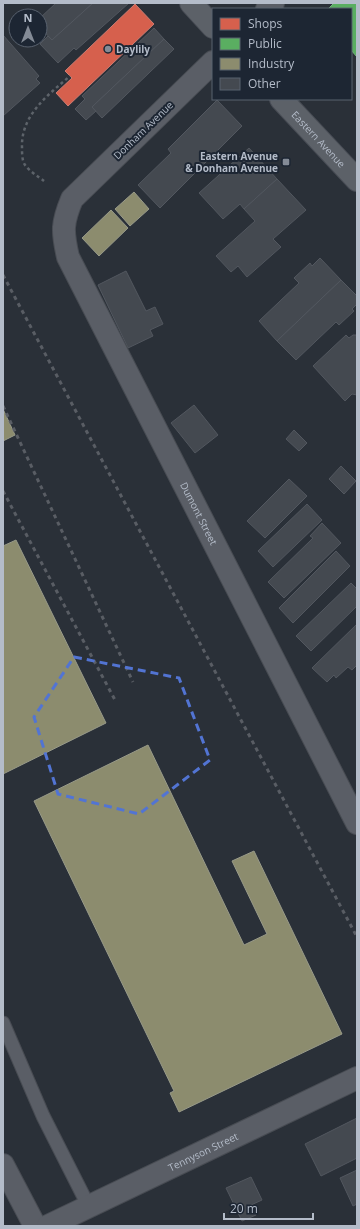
<svg xmlns="http://www.w3.org/2000/svg" width="360" height="1229" font-family="'Open Sans',sans-serif">
<rect width="100%" height="100%" fill="#2a3038"/>
<path fill="#d6604d" stroke="#cc7c72" d="M135,4L154,24L68,106L56,93L72,78L65,71Z"/>
<path fill="#5aae61" stroke="#75b280" d="M334,3H357V57L351,50V9H328Z"/>
<g fill="#8c8c6e" stroke="#989a89">
<path d="M134,192L149,209L130,226L115,209Z"/>
<path d="M111,210L128,228L99,256L82,238Z"/>
<path d="M3,409L15,435L3,441Z"/>
<path d="M16,540L106,723L3,774V546Z"/>
<path d="M148,745L244,945L267,934L232,861L254,851L342,1034L179,1112L170,1093L174,1091L34,801Z"/>
</g>
<g fill="#444950" stroke="#52575f">
<path d="M56,3H93L52,40L40,27V18Z"/>
<path d="M93,3H129L76,50L74,48L58,63L40,44L48,36L52,40Z"/>
<path d="M154,28L164,39L92,107L96,111L86,120L75,109L85,99L82,96Z"/>
<path d="M3,35L39,76L36,79L40,83L3,116Z"/>
<path d="M164,39L174,49L102,118L92,107Z"/>
<path d="M217,100L242,126L160,208L138,185L171,153L168,149Z"/>
<path d="M249,148L277,179L244,209L240,204L223,219L199,193Z"/>
<path d="M277,179L306,210L273,239L281,247L247,277L238,266L231,272L216,256L255,221L244,209Z"/>
<path d="M320,258L341,280L277,341L259,321L299,283L294,278L310,263L312,266Z"/>
<path d="M126,271L146,311L155,307L163,324L150,330L153,336L128,348L98,285Z"/>
<path d="M341,280L357,296V304L352,309L354,311L339,325L336,322L296,360L277,341Z"/>
<path d="M346,335L349,338L353,335H357V395L352,394L345,401L313,366Z"/>
<path d="M194,405L218,435L195,453L171,423Z"/>
<path d="M294,430L307,443L299,451L286,439Z"/>
<path d="M341,466L356,481L344,494L329,479Z"/>
<path d="M289,479L307,496L265,538L247,521Z"/>
<path d="M307,504L322,520L273,567L258,551Z"/>
<path d="M322,523L341,543L284,598L268,582L313,538L310,536Z"/>
<path d="M336,551L350,566L293,623L279,608Z"/>
<path d="M351,583L357,589V606L311,651L296,636Z"/>
<path d="M357,624V665L352,670L348,667L336,678L334,675L327,682L312,668Z"/>
<path d="M357,1118V1158L321,1176L305,1144Z"/>
<path d="M357,1170V1204L353,1206L340,1178Z"/>
<path d="M251,1177L262,1200L251,1205L256,1215L242,1221L226,1188Z"/>
</g>
<g fill="none" stroke-linecap="round" stroke-linejoin="round">
<defs>
<path id="service" d="M3,1023L43,1116L89,1207"/>
<g id="minor">
<path d="M267,9L273,3"/>
<path id="s1" d="M213,62L72,199C62,223 62,231 68,257L357,823"/>
<path d="M3,1165L35,1226"/>
<path id="s2" d="M48,1226L357,1078"/>
</g>
<g id="primary">
<path d="M191,3L213,27"/>
<path id="s3" d="M281,99L357,180"/>
</g>
</defs>
<use href="#service" stroke="#484c53" stroke-width="15"/>
<use href="#minor" stroke="#484c53" stroke-width="24"/>
<use href="#primary" stroke="#484c55" stroke-width="24"/>
<path stroke="#5d636a" stroke-width="2.5" stroke-dasharray="3 3" stroke-linecap="butt" d="M44,181C39,177 29,171 25,165C22,161 22,153 22,147C21,115 48,95 70,76"/>
<use href="#service" stroke="#5a5e66" stroke-width="13"/>
<use href="#minor" stroke="#5a5e66" stroke-width="22"/>
<use href="#primary" stroke="#5c6168" stroke-width="22"/>
<g stroke="#595d64" stroke-width="3" stroke-dasharray="4 4" stroke-linecap="butt">
<path d="M3,275L357,937"/>
<path d="M3,406L133,682"/>
<path d="M3,491L115,700"/>
</g>
</g>
<path fill="none" stroke="#5274d3" stroke-width="3" stroke-dasharray="8 5" stroke-linejoin="round" d="M74,657L179,678L210,760L139,814L58,794L34,717Z"/>
<g fill="#848b96" stroke="#1d2633" stroke-width="1.5">
<circle cx="108" cy="49" r="4"/>
<rect x="282" y="158" width="8" height="8" rx="2"/>
</g>
<g text-anchor="middle" dominant-baseline="central" stroke-width="4" stroke-linejoin="round" paint-order="stroke">
<g font-size="10" font-weight="bold" fill="#b4bcc9" stroke="#1d2633" text-anchor="start">
<text x="116" y="49">Daylily</text>
<text x="278" y="156" text-anchor="end">Eastern Avenue<tspan x="278" dy="12">&amp; Donham Avenue</tspan></text>
</g>
<g font-size="10" fill="#b4bcc9" stroke="#1d2633">
<text transform="translate(143 130) rotate(-44)">Donham Avenue</text>
<text stroke="none"><textPath href="#s3" startOffset="55">Eastern Avenue</textPath></text>
<text stroke="none"><textPath href="#s1" startOffset="544">Dumont Street</textPath></text>
<text stroke="none"><textPath href="#s2" startOffset="172">Tennyson Street</textPath></text>
</g>
</g>
<rect width="360" height="1229" fill="none" stroke="#b4bcc9" stroke-width="8"/>
<rect x="212" y="8" width="140" height="92" fill="#1d2633" stroke="#59626f"/>
<rect x="220" y="18" width="20" height="12" fill="#d6604d" stroke="#59626f"/>
<text x="248" y="28" font-size="12" fill="#b4bcc9">Shops</text>
<rect x="220" y="38" width="20" height="12" fill="#5aae61" stroke="#59626f"/>
<text x="248" y="48" font-size="12" fill="#b4bcc9">Public</text>
<rect x="220" y="58" width="20" height="12" fill="#8c8c6e" stroke="#59626f"/>
<text x="248" y="68" font-size="12" fill="#b4bcc9">Industry</text>
<rect x="220" y="78" width="20" height="12" fill="#444950" stroke="#59626f"/>
<text x="248" y="88" font-size="12" fill="#b4bcc9">Other</text>
<g transform="translate(28 28)"><circle r="19" fill="#1d2633" stroke="#59626f"/>
<path d="M0-3L7 15L0 10L-7 15Z" fill="#848b96"/>
<text y="-6" font-size="11" font-weight="bold" text-anchor="middle" fill="#b4bcc9">N</text>
</g>
<path d="M224 1213v6h89v-6" fill="none" stroke="#b4bcc9" stroke-width="2"/>
<text x="230" y="1213" font-size="12" fill="#b4bcc9" stroke="#1d2633" stroke-width="3" paint-order="stroke">20 m</text>
</svg>
